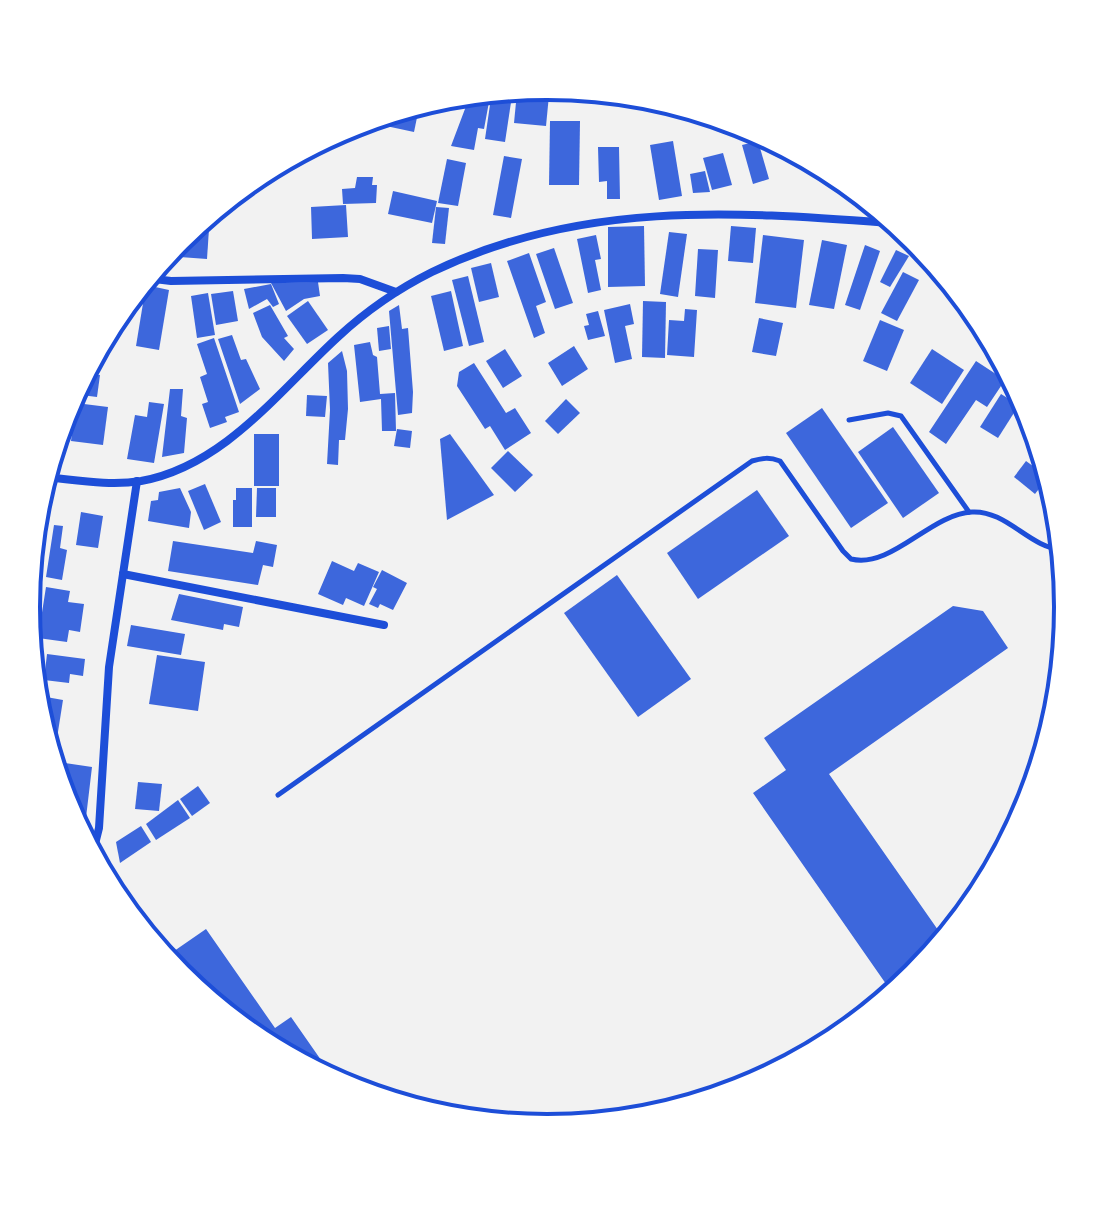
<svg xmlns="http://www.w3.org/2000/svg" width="1095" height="1214" font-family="'PT Sans Narrow',sans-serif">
<rect width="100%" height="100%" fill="#f2f2f2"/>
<g fill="#3d67dc">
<path d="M513,89L505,142L485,139L492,91Z"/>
<path d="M491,91L484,129L478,128L474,150L451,146L471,93Z"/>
<path d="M517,92L549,95L546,126L514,123Z"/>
<path d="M420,103L414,132L386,126L388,113Z"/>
<path d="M550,121H580L579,185H549Z"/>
<path d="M673,141L682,196L659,200L650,145Z"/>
<path d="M758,141L769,179L753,184L742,145Z"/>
<path d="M598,147H619L620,199H607V181L599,182Z"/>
<path d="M723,153L732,185L712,190L703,158Z"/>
<path d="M504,156L522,159L511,218L493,215Z"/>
<path d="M447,159L466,163L458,206L438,203Z"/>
<path d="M705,171L710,192L693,193L690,174Z"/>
<path d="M357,177H373L372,185H377L376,203L343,204L342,189L355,188Z"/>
<path d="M393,191L437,201L432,223L388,214Z"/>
<path d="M346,205L348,237L312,239L311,207Z"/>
<path d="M436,207L449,208L445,244L432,243Z"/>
<path d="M644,226L645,286L608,287V227Z"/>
<path d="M731,226L756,228L753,263L728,261Z"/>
<path d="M192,227L209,229L207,259L166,256L179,238Z"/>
<path d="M669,232L687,234L678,297L660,294Z"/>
<path d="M596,235L601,259L595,260L601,290L588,293L577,239Z"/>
<path d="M763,235L804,240L796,308L755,303Z"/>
<path d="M822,240L847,245L834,309L809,305Z"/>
<path d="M865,245L880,251L860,310L845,305Z"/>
<path d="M554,248L573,303L555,309L536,254Z"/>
<path d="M698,249L718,250L715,298L695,296Z"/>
<path d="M896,250L909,256L890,287L880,282Z"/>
<path d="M529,253L546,302L536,306L545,333L534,338L507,261Z"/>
<path d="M491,263L499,297L479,302L471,268Z"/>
<path d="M903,272L919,280L897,321L881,313Z"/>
<path d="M468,276L484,342L469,346L452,280Z"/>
<path d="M318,282L320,296L304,299L286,311L271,283Z"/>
<path d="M271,284L279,304L273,307L267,299L249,309L244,289Z"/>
<path d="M146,285L169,290L159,350L136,346Z"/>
<path d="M233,291L238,321L216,325L211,294Z"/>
<path d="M451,291L463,346L444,351L431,296Z"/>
<path d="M208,293L215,335L197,338L191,296Z"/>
<path d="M308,301L328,330L307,344L287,316Z"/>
<path d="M643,301L666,302L665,358L642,357Z"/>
<path d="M630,304L634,324L625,326L632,359L615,363L604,310Z"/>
<path d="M270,305L288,336L284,338L294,349L284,361L262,337L253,313Z"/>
<path d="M399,305L402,329L408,328L413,392L412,413L398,415L389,311Z"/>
<path d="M123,306L120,326L110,324L114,317Z"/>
<path d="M685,309L697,310L694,357L667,355L669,320L684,321Z"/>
<path d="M598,311L605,336L588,340L584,326L589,325L586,314Z"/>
<path d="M759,318L783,323L776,356L752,352Z"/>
<path d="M880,320L904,330L887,371L863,361Z"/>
<path d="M389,326L391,349L379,351L377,328Z"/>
<path d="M232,335L241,360L246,359L260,389L240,404L218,339Z"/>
<path d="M214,338L239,412L225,417L227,422L210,428L202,404L208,402L200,377L207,374L197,344Z"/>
<path d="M370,342L373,355L377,357L380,394L395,393L396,431H382L381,399L360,402L354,345Z"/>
<path d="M574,346L588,369L562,386L548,363Z"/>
<path d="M505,349L522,376L503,388L486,361Z"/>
<path d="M932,349L964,370L942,404L910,383Z"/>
<path d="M342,351L347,371L348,409L345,440H339L338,465L327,464L330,410L328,363Z"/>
<path d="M976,361L1005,380L987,407L976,400L946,444L929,432Z"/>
<path d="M474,363L506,413L515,408L531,433L505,450L490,426L485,429L457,386L459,372Z"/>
<path d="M84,372L100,375L97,397L73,394Z"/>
<path d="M170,389H183L181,416L187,418L184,453L162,457Z"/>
<path d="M1001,394L1019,405L998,438L980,427Z"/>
<path d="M307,395L327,396L325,417L306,416Z"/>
<path d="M566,399L580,413L558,434L545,421Z"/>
<path d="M149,402L164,404L154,463L127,459L135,415L147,417Z"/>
<path d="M76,403L108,407L103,445L71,441Z"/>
<path d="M822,408L888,503L851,528L786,433Z"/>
<path d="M893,427L939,493L903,518L858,452Z"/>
<path d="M397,429L412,431L410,448L394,446Z"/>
<rect x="254" y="434" width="25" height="52"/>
<path d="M450,434L494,495L447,520L440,439Z"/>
<path d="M508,451L533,475L515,492L491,468Z"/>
<path d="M1026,461L1048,477L1035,494L1014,477Z"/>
<path d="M205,484L221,522L204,530L188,491Z"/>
<path d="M180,488L191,512L189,528L148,521L151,501L158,500L159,492Z"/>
<path d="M236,488H252V527H233V500H236Z"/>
<path d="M257,488H276V517H256Z"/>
<path d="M757,490L789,536L698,599L667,553Z"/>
<path d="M81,512L103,516L98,548L76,545Z"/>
<path d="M54,525L63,526L60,548L67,550L62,580L46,577Z"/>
<path d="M173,541L253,553L256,541L277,545L273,567L263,565L258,585L168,571Z"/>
<path d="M31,555L41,556L33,614L27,613L26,607Z"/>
<path d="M332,561L354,571L358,563L379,572L364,606L346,598L343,605L318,594Z"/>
<path d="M382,570L407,583L393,610L380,604L378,608L369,604L377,589L373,587Z"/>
<path d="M617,575L691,679L638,717L564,613Z"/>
<path d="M46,587L70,591L68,602L84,604L80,632L69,630L67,642L38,638Z"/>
<path d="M179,594L243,607L239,627L224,624L223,630L171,620Z"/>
<path d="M953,606L983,611L1008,648L829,774L945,940L916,976L893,994L753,793L786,770L764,738Z"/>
<path d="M131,625L185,634L181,655L127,646Z"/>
<path d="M47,654L85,659L83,676L70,674L69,683L44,680Z"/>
<path d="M157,655L205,662L198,711L149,704Z"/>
<path d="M35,695L63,700L57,738L44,736Z"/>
<path d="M65,763L92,767L85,826L75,824L66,806L65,789L61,788Z"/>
<path d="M138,782L162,784L159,811L135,809Z"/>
<path d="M198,786L210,803L192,816L180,799Z"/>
<path d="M178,800L190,818L156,840L146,824Z"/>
<path d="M141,826L151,842L120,863L116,842Z"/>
<path d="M206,929L275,1028L291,1017L328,1070L321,1074L257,1040L178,975L164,958Z"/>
</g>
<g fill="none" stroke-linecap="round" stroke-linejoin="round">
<g stroke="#1d4ed8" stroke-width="5">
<path d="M849,420L888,413L901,416L969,512"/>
<path d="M278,795L752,461C763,458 769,457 780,461L843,551L851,559C892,569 930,514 972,512C1007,510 1029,548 1063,550"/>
</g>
<g stroke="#1d4ed8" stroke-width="8">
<path d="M146,278L171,281L343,278L360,279L396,292"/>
<path d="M45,477C77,480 109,486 141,481C224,466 279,391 338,337C366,311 398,289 432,272C579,201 731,211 889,223L928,263L1003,357"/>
<path d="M123,574L384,625"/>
<path d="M92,856L99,828L109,667L137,481"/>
</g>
</g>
<path d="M0 0H1095V1214H0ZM40 607a507 507 0 1 1 1014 0a507 507 0 1 1-1014 0Z" fill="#fff" fill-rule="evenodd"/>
<path fill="none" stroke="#1d4ed8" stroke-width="4" d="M40 607a507 507 0 1 1 1014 0a507 507 0 1 1-1014 0Z"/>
</svg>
